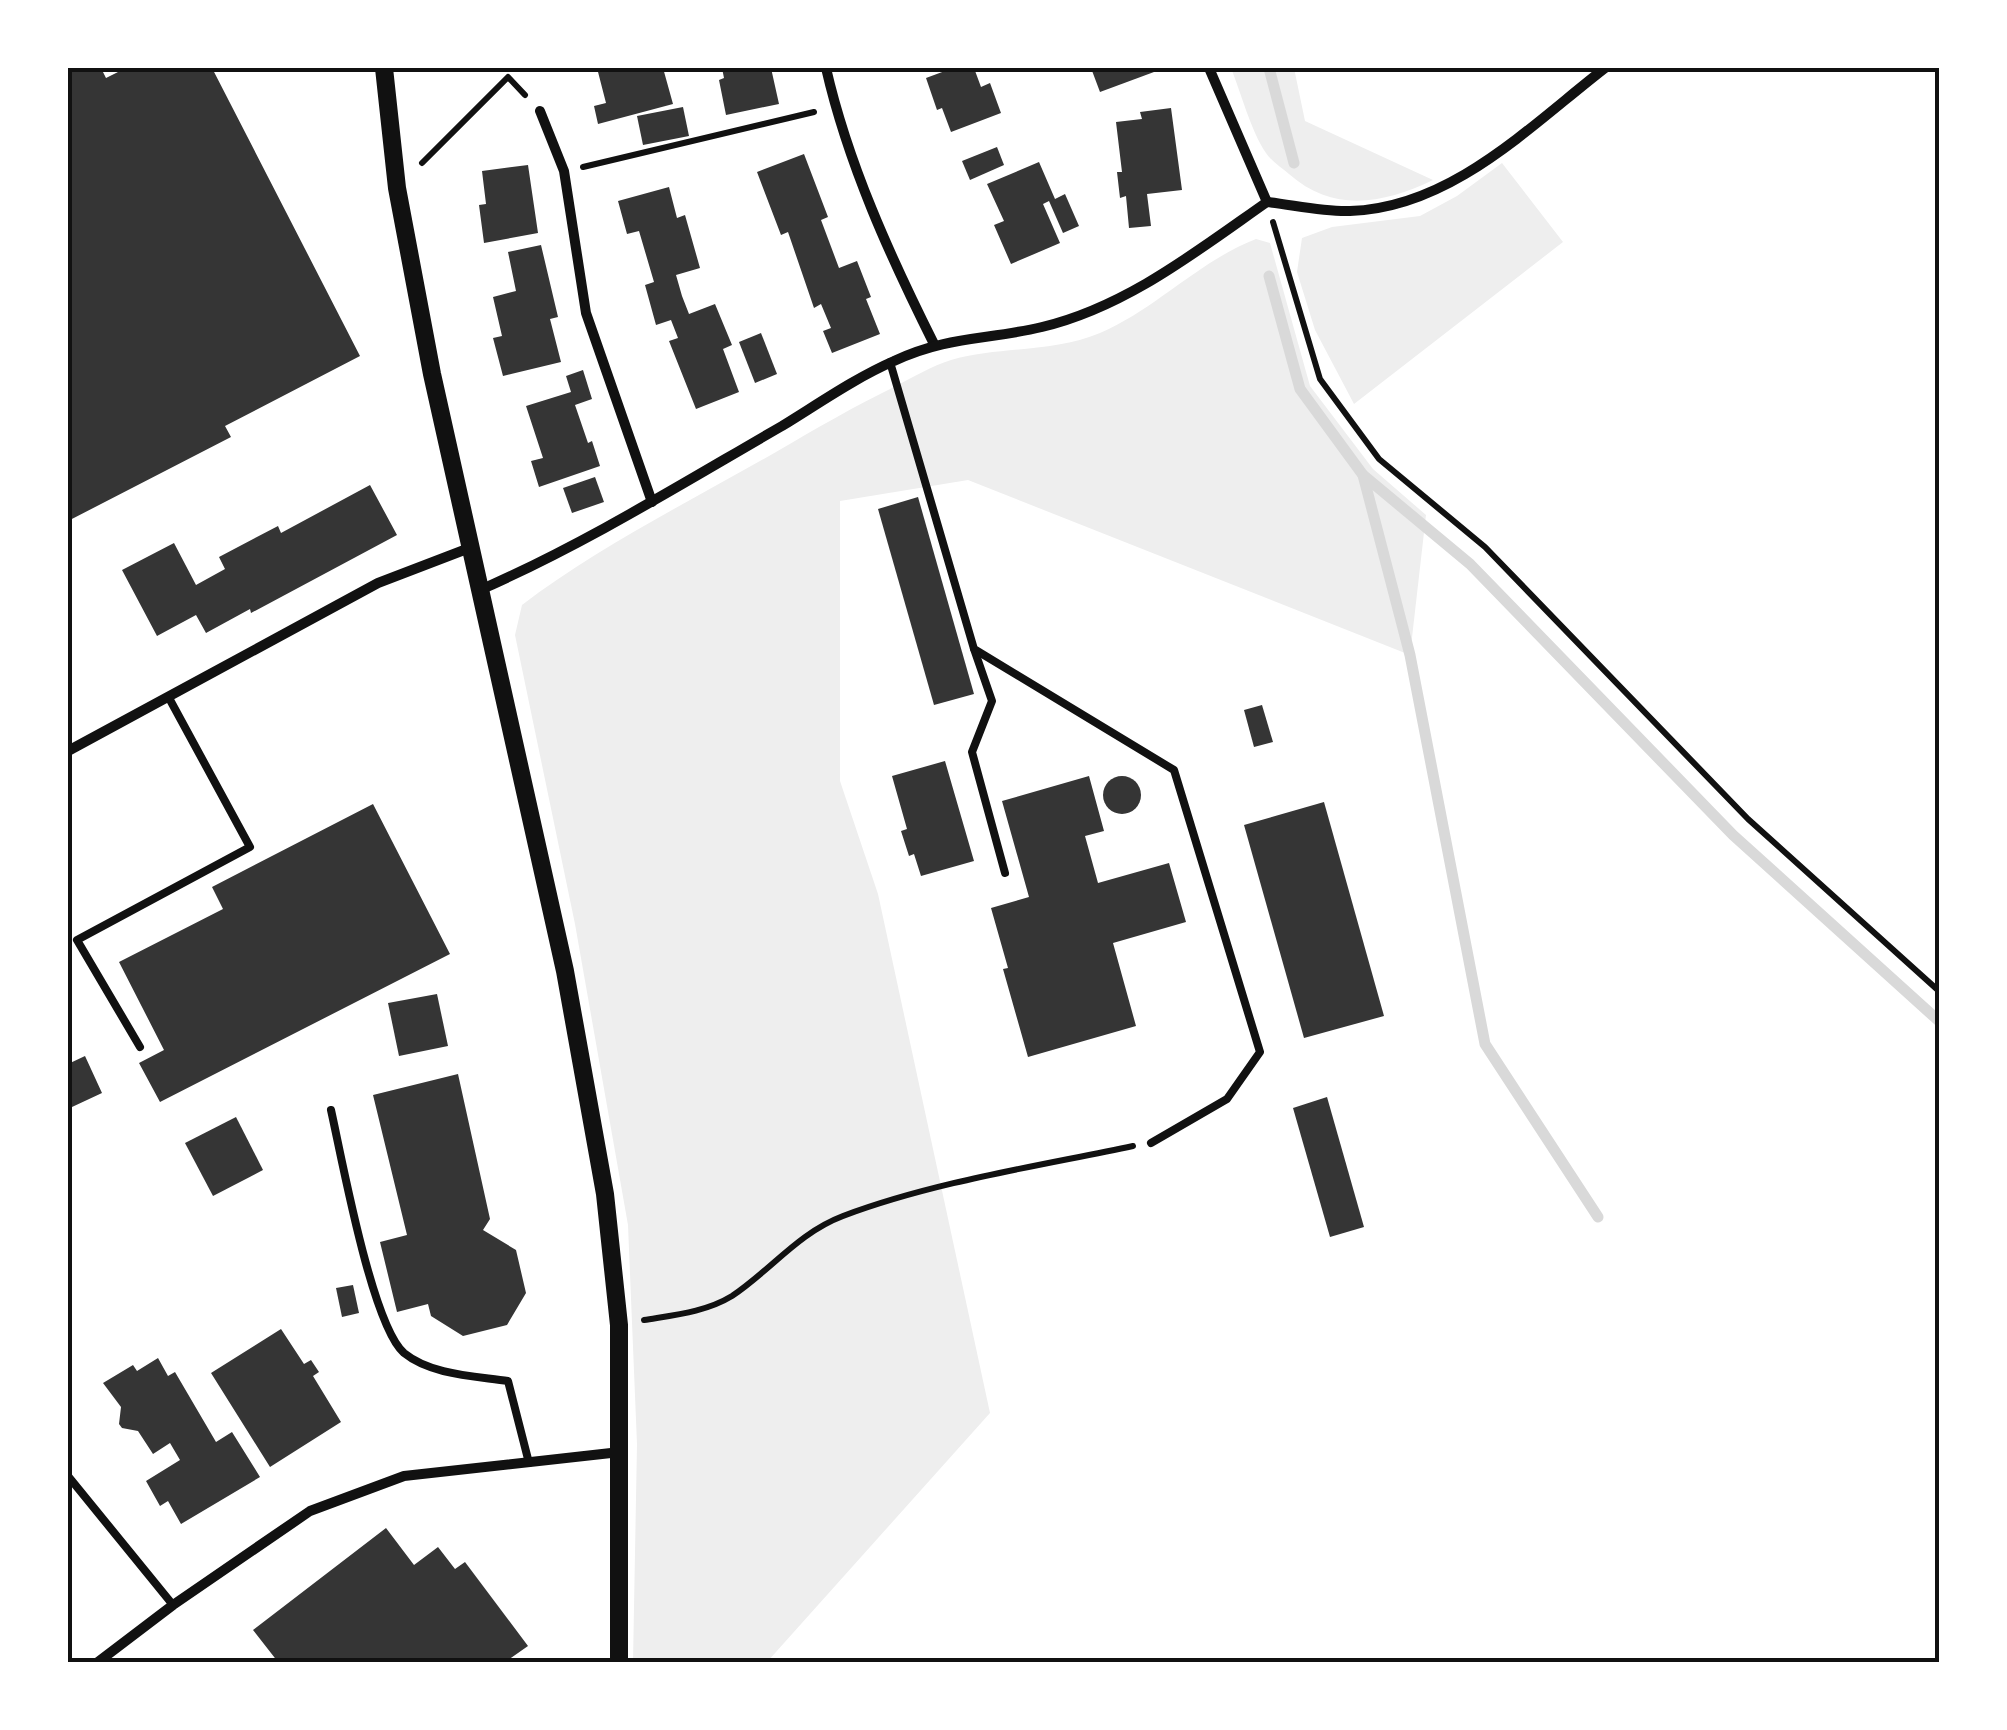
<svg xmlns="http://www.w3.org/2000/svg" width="2007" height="1730" font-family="Raleway,sans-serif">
<rect width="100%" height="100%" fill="#fff"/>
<g fill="#eee">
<path d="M1231,68H1294L1305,121L1433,180C1383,204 1333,213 1289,174C1282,168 1271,161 1266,153C1251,131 1241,93 1231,68Z"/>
<path d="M1502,163L1563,242L1354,404L1315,330L1297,272L1302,238L1332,227L1420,216L1457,196Z"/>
<path d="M1256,239L1270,243L1310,386L1373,469L1426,515L1410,655L968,480L840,501V781L878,894L990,1413L767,1662H633L637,1444L628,1225L575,924L515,635L522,605C596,548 694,499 776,452C815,429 855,406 896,386C913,377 932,366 951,360C999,346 1053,353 1100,333C1156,309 1199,261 1256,239Z"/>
</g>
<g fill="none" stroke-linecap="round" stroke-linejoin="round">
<g stroke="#d9d9d9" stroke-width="11">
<path d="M1269,68L1294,163"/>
<path d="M1269,276L1300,389L1363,475L1470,564L1733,835L1940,1022"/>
<path d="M1363,475L1410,655L1485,1044L1598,1217"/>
</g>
</g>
<g fill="#353535">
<path d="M76,68H101L106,78L118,72L116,68H212L360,356L225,426L231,437L68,521V72Z"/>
<path d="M597,68H663L673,104L598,124L594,106L606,103Z"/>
<path d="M722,68H771L779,104L726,115L719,80L724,78Z"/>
<path d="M953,68H974L981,87L990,83L1001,113L951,132L942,108L937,110L926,78Z"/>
<path d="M1091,68H1152L1154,72L1100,92Z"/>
<path d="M683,107L689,136L643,145L637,116Z"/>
<path d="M1171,108L1182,190L1147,194L1151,226L1129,228L1126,196L1120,198L1117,172H1122L1116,122L1142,119L1140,112Z"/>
<path d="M997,147L1004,165L970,180L962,161Z"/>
<path d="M804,154L828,217L821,220L839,268L857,261L871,297L866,299L880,334L832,353L823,331L831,328L821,304L814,308L788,232L781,235L757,172Z"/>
<path d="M1039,162L1055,199L1065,194L1079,226L1063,233L1049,201L1043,204L1060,243L1011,264L994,225L1004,221L987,184Z"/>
<path d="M528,165L538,233L484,243L479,205L486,204L482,171Z"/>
<path d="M669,187L677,218L685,215L700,268L676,275L682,296L689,314L715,304L732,345L723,349L739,392L696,409L669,341L678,338L671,320L656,325L645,285L654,282L639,231L627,234L618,201Z"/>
<path d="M541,245L558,317L550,319L561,362L503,376L493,338L502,336L493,297L516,291L508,252Z"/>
<path d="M761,333L777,374L755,383L739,342Z"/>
<path d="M583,370L592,399L575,405L588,443L592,441L600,466L539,487L531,461L543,458L526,406L571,392L566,376Z"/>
<path d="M595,477L604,502L572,513L563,488Z"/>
<path d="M370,485L397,535L251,613L250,609L206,633L196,615L157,636L122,570L174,543L196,585L225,569L219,557L278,526L281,533Z"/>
<path d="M918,497L974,694L934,705L878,509Z"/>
<path d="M1262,705L1273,742L1254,747L1244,710Z"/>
<path d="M945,761L974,861L921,876L914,854L909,856L901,831L907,829L892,776Z"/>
<path d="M1089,776L1104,831L1085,836L1098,883L1169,863L1186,922L1113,943L1136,1026L1028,1057L1003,969L1008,968L991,908L1029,897L1002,801Z"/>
<circle cx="1122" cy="795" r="19"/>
<path d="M1324,802L1384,1016L1304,1038L1244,825Z"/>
<path d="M373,804L450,954L160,1102L139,1063L164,1050L119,962L223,909L212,887Z"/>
<path d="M437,994L448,1046L399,1056L388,1003Z"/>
<path d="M85,1056L102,1093L72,1107L68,1097V1086L71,1085L68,1064Z"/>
<path d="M458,1074L490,1219L483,1230L516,1250L526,1293L507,1325L463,1336L431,1316L428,1304L397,1312L380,1242L407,1235L373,1095Z"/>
<path d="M1327,1097L1364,1227L1330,1237L1293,1108Z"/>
<path d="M236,1117L263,1170L213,1196L185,1143Z"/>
<path d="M353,1285L359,1313L342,1317L336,1288Z"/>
<path d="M281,1329L304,1364L311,1360L319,1372L313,1376L341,1422L270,1467L211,1373Z"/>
<path d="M158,1358L168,1376L175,1372L216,1442L232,1432L260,1477L181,1524L168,1501L160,1506L146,1481L180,1460L170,1443L153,1454L138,1431L122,1428L119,1424L121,1407L103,1383L133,1365L137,1371Z"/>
<path d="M386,1528L414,1565L438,1547L455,1569L465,1562L528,1646L505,1662H278L253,1630Z"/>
</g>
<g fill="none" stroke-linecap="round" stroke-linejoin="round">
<g stroke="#111" stroke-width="6">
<path d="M422,163L508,77L525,95"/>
<path d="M583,167L814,112"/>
<path d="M1273,222L1320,379L1379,459L1485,547L1748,819L1940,992"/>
<path d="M644,1320C674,1315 706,1312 732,1296C771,1270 798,1233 843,1216C933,1182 1038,1166 1133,1146"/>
</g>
<g stroke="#111" stroke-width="8">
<path d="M890,362L974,649L1174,770L1260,1052L1227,1099L1151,1143"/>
<path d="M974,649L992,701L972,752L1005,873"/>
<path d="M140,1047L77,940L250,847L169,698"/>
<path d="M331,1110C342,1159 372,1325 404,1353C431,1375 475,1376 508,1381L529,1463"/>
<path d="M68,1476L173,1605"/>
</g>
<g stroke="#111" stroke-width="10">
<path d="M826,68C848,164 890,256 934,344"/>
<path d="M1209,68L1267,202"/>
<path d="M540,111L564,171L586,313L652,502"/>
<path d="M1267,202C1294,205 1323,212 1350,211C1451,208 1530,126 1605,68"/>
<path d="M480,590C585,544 683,483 782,426C818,404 855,378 894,361C947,336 988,340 1042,327C1126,307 1197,251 1267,202"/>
<path d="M68,751L378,583L472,547"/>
<path d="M98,1662L173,1605L310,1511L404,1476L620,1452"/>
</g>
<path stroke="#111" stroke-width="18" d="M384,68L397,188L432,374L565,971L605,1194L619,1325V1662"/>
</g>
<rect width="2007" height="1730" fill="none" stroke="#ffffff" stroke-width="140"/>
<rect x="70" y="70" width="1867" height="1590" fill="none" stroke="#111" stroke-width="4"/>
</svg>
